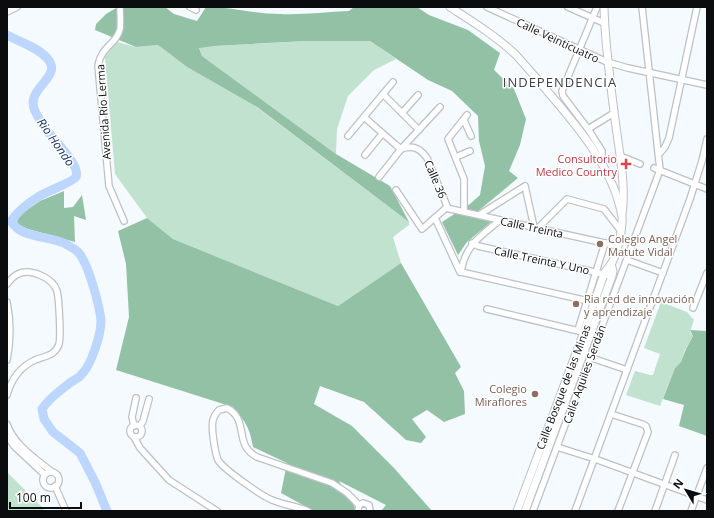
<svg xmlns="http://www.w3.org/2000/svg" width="714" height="518" font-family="'Open Sans',sans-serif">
<rect width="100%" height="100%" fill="#f5fafe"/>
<g fill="#c0e2ce">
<path d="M306,41H370L396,59L374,70L348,96L337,129L336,154L202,56L199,47Z"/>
<path d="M117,42L136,47L158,45L187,67L255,106L409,222V225L393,237L401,263L338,306L173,239L147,218L115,174L105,57Z"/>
<path d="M661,302L687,312L694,320L690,332L693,336L685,350L681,362L675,368L660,406L626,395L635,371L650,375H653L660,354L644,348Z"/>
<path d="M7,472L43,508L44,511H7Z"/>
</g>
<g fill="#93c1a6">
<path d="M118,7H165L174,14L197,21L206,7C231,7 255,14 280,14C303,15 326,12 349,11L354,7H417L429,15L468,30L500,53L494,70L514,89L526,119L520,145L509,171L518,178L471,217L491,222L467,242L458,255L442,222L470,204L480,195L485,166L479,141L478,116L452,91L428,80L370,41H306L215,46L199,48L202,56L336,154L390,186L409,222L257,107L187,67L158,45L136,47L95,30L96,24L106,14Z"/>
<path d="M64,191V208L73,207L82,195L86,220L74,216L75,242L28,229L17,224L18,216L40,201Z"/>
<path d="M147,218L173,239L338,306L401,263L461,367L455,373L464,391L465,414L444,422L427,410L412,419L426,437L421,443L406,440L364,402L320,386L314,404L352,426L394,468L432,511H381L386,505L339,481L357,511H314L281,493L287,463L253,447C250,428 245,421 233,407L116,370L129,317L126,264L118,231Z"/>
<path d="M690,330L707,331V436L679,426L684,405L663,399L675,368L681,362L686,349L693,336Z"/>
</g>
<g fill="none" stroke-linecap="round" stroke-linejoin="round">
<path stroke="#bdd6fe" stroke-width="9" d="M7,35C20,42 37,47 47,58C65,77 24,88 35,111C38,118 43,125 48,132C54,140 81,166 76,177C73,182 45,192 38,197C28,203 18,211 11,221C21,239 48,235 66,244C69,246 75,249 78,252C88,262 100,307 101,321C101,335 91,366 81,375C79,378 74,380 71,382C60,391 50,397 42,409L44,419L53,432L80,453L95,482L107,511"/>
<defs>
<g id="minor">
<path d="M120,7C120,14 121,22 120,29C117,44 101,46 98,66L109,186L124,221"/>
<path d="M190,7L196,10"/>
<path d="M487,7L607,62L628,68L707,85"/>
<path d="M568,7L604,23"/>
<path d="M597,7L562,91L563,96L588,129L602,151V156L599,159"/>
<path d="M7,12L17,7"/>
<path d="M383,94L419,130"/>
<path d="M402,113L418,95"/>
<path d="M364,117L396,145L401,149C413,145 420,148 427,158L447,206L446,208"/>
<path d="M464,120L471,136"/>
<path d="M588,129L614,113"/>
<path d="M348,136L393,82"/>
<path d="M659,154L665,147L669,138L697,7"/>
<path d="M365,155L382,134"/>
<path d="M620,156L640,164"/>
<path d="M456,157L470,151"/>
<path d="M654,168L707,189"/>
<path d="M379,177L401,149L440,107"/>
<path d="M396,190L422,229L446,208"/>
<path d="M446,208L618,246"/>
<path d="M464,211V179L448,139L467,115"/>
<path d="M479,215L525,186L534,227"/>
<path d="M435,218L460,272"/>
<path d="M538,228L567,199L604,209L621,231"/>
<path d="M472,243L478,246L612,276"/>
<path d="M627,260L663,273"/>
<path d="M461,272L588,301L598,304"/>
<path d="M461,272C465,245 481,236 500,220"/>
<path d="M7,284C10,280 13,276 18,274C31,268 53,278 57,291C59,298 61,337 59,344C55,356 45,356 35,360C20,367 11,380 7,395"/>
<path d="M7,302C11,322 11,339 7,360"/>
<path d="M693,308L707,273"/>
<path d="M487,309L587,333"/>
<path d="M578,330L605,243"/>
<path d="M589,357L627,370"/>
<path d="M611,414L642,424L646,426L648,432L618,511"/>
<path d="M7,424C14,445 35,458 52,472"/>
<circle cx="136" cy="431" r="6"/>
<path d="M134,426L132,417L136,398"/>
<path d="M140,426L143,421L149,399"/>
<path d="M7,436L14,446L45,475"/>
<path d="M134,437L140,448L169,480L217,511"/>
<path d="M557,447L595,459L707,500"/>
<circle cx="51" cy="480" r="8"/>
<path d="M55,486L66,511"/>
<path d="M308,511C296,506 284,505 272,500C262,496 223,469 218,460C215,453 214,443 213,436C212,426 211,418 219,410L227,408C250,420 233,445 257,457L332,483L347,493L359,505"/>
<path d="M358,511L359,505L363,503L369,505L370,511"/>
<path d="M533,511L660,170L642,7"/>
<path d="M575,511L690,199L702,161L707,139"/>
<path d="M655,511L675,455"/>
<path d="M691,511L707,468"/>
</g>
<g id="major">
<path d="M450,7C473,22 496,36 516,55C525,65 534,75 542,85C574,122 614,167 622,217C623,227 617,256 611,264C609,268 606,269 604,274L584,332L517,511"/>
<path d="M604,7C605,47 611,87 616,127C620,156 626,186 622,215"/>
<path d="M525,511L612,276L613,271L611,264"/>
</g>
</defs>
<use href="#minor" stroke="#bbc1c6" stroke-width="8"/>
<use href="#major" stroke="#bbc1c6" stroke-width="9"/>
<use href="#minor" stroke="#fff" stroke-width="5.5"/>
<use href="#major" stroke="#fff" stroke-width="7"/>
</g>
<path fill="#e0444e" stroke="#fff" stroke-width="1.5" d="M624 158h4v4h4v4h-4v4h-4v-4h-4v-4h4z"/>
<g fill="#8d6e63" stroke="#fff" stroke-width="1.5">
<circle cx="600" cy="244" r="4"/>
<circle cx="576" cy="304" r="4"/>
<circle cx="535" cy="394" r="4"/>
</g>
<g text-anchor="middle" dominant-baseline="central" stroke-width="3" stroke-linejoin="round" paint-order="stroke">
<g font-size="11" fill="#0a0c0e" stroke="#fff">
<text transform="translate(558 40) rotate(25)">Calle Veinticuatro</text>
<text transform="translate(103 112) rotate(-94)">Avenida Río Lerma</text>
<text transform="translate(436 179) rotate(67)">Calle 36</text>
<text transform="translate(532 227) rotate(12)">Calle Treinta</text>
<text transform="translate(542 260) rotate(12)">Calle Treinta Y Uno</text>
<text transform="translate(584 374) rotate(-70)">Calle Aquiles Serdán</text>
<text transform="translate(563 387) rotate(-69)">Calle Bosque de las Minas</text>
</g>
<g font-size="11" fill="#be3a42" stroke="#fff" text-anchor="end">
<text x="617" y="158">Consultorio<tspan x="617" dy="13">Medico Country</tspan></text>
</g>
<g font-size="11" fill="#785e54" stroke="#fff" text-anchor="start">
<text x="608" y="238">Colegio Angel<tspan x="608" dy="13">Matute Vidal</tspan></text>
<text x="584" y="298">Ria red de innovación<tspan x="584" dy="13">y aprendizaje</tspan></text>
<text x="527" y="388" text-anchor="end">Colegio<tspan x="527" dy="13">Miraflores</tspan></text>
</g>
<g font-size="12" font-style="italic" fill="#0f2c5b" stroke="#fff">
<text transform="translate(56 142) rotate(55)">Rio Hondo</text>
</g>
<g font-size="13" letter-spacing="1" fill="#3c4045" stroke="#fff">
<text x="560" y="82">INDEPENDENCIA</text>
</g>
</g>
<rect width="714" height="518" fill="none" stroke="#0a0c0e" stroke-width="16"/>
<g transform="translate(686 490) rotate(308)" stroke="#ffffff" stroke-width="3" paint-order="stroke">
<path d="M0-3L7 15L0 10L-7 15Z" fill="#0a0c0e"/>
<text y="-6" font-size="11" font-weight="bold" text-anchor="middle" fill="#0a0c0e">N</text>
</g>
<path d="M10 502v6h71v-6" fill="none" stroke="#0a0c0e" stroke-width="2"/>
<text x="16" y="502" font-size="12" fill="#0a0c0e" stroke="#ffffff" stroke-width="3" paint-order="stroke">100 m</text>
</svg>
